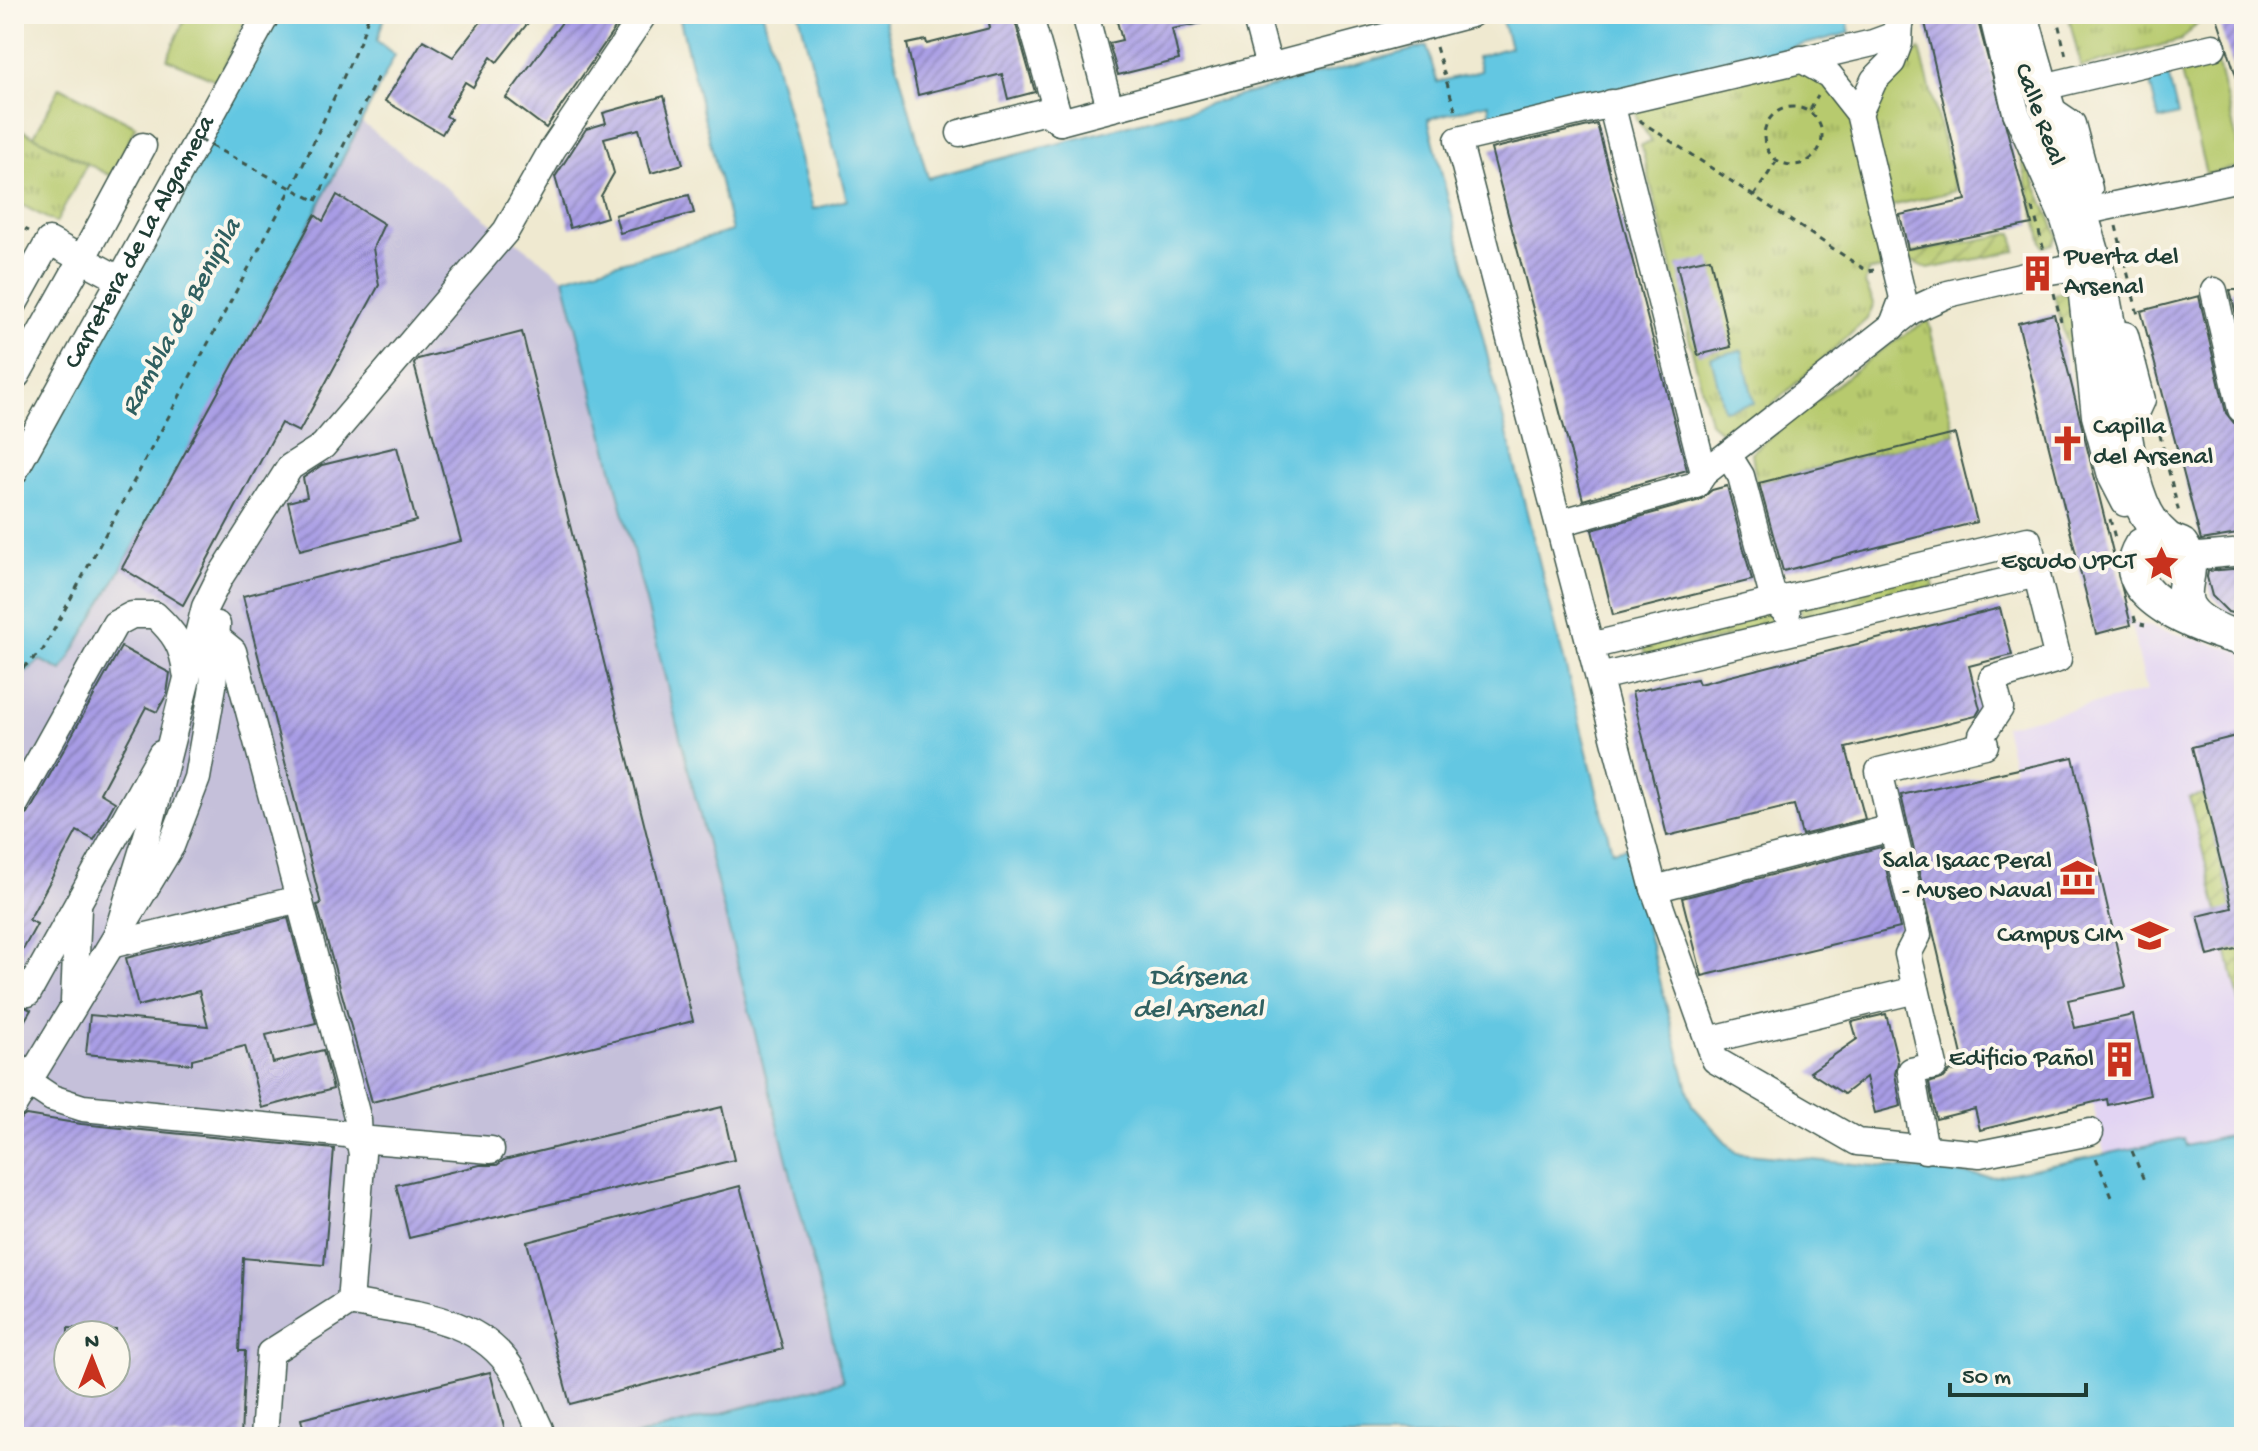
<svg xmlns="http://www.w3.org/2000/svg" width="2258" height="1451" font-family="'Gochi Hand',sans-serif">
<defs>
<pattern id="park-tufts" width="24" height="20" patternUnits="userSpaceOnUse" patternTransform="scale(2)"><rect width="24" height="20" fill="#b7ca6e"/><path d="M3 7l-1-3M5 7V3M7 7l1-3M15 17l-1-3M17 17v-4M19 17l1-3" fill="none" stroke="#94a55b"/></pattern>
<pattern id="garden-furrows" width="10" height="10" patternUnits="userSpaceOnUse" patternTransform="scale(2)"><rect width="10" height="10" fill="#b7ca6e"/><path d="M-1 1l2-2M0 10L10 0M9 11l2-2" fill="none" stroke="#94a55b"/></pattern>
<pattern id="building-hatch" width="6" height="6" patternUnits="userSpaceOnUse" patternTransform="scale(2)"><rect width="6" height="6" fill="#a89ce5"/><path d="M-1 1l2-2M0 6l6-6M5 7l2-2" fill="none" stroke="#8880ba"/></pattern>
</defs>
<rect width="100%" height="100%" fill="#fbf7ec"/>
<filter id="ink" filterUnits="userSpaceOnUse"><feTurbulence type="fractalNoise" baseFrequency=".0125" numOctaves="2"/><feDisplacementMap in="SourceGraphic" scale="16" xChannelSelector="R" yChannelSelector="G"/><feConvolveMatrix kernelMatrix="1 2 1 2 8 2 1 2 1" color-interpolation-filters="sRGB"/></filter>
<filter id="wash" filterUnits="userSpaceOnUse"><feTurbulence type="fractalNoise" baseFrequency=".006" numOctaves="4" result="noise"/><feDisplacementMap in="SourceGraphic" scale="32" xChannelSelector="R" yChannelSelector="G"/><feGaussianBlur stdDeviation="1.8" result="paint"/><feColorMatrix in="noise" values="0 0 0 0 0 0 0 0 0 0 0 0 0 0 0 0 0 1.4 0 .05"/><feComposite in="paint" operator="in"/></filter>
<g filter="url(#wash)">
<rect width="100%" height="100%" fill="#efe9d0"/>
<path fill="#e2d4f3" d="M2136,623L2244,652V1132L2186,1146L2184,1139L2105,1156L2004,726L2147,691L2131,625Z"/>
<path fill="#c5c0da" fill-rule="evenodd" d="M361,122L564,278L843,1381L806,1391L818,1437H14V756L20,745L14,740V683L40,660L62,670L122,568ZM68,1335H116V1383H68Z"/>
<g fill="#b7ca6e" stroke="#6b8451" stroke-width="2">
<path d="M187,14H247L218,81L167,59Z"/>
<path d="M2218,64L2243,166L2206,174L2181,73Z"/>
<path d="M60,87L136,126L111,176L34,136Z"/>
</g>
<g fill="url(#park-tufts)" stroke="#6b8451" stroke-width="2">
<path d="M2068,14H2206L2181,40L2081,67Z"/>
<path d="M1920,49L1956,191L1890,206L1868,113L1880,89Z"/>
<path d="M1801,59L1845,92L1897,267L1868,271L1865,284L1874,303L1867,319L1741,433L1725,435L1710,422L1641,145L1652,142L1637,119L1632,98Z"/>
<path d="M14,126L87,164L56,223L14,201Z"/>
<path d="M1928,320L1955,434L1756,483L1752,452L1877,353Z"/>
</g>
<g fill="url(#garden-furrows)" stroke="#6b8451" stroke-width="2">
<path d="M2016,139L2058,236L2053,244L2043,247Z"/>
<path d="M2013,233L2016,251L1928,269L1910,260L1907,254Z"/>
<path d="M2064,293L2070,295L2081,402L2054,294Z"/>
<path d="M1930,571L1934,587L1803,619L1799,603Z"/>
<path d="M1772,609L1776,625L1646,657L1642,641Z"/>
<path d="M2204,794L2234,916L2220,920L2189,797Z"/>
<path d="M2241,942L2244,1020L2226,946Z"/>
</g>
<g fill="#64c7e2" stroke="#42828b" stroke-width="2">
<path d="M279,14H385L377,41L395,55C291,264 180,470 62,671L40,660L14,683V492Z"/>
<path d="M704,14H763L813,209L847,200L799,14H883L928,178L1427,46L1437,82L1481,71L1477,57L1510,47L1500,14H1846L1850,33L1492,122L1488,103L1428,119L1612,851L1626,848L1692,1105L1736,1153L1993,1177L2184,1138L2186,1146L2244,1132V1437H632L843,1381L564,278L732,231L680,20Z"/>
<path d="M2168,74L2178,115L2159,120L2149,79Z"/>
<path d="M1742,350L1754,403L1724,410L1711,357Z"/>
</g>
<g id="blocks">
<g fill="url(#building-hatch)" fill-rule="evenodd">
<path d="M487,14H535L497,62L491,57L473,87L465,82L446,116L451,119L442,134L385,101L423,40L453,57Z"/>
<path d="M568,14H625L546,128L506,98Z"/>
<path d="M1013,14L1035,92L1008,99L1002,74L918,95L907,44L926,40L927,44L990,28L988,19Z"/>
<path d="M1115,14H1213V21L1172,29L1179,60L1118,75L1109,43L1122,40Z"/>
<path d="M1923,14H1976L2032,224L1908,249L1900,215L1966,200Z"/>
<path d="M2216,14H2244V90L2241,91Z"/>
<path d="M664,96L683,164L651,173L639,129L604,138L614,173L601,196L607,217L570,228L555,177L586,129L606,123L603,113Z"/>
<path d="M1597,124L1687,470L1583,500L1491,149Z"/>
<path d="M337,195L384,224L373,248L379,285L299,432L281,423L183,605L122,568L315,215L323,221Z"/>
<path d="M689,195L694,213L620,233L615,215Z"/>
<path d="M1710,258L1731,347L1698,355L1677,265Z"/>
<path d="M2230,290H2244V335H2241Z"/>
<path d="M2199,296L2226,413L2234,423L2244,425V533L2201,540L2141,311Z"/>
<path d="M2054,314L2131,625L2096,634L2018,323Z"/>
<path d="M522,332L693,1021L372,1102L317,905L321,904L243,596L461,541L414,364L418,359Z"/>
<path d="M1955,434L1977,522L1783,571L1759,483Z"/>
<path d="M397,447L416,521L300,550L288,502L307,497L303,478L322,465Z"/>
<path d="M1727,486L1752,580L1613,615L1592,530L1700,500L1712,490Z"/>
<path d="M2244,568V616L2228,612L2212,596L2207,577L2208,571Z"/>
<path d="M2000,608L2012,655L1969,666L1980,709L1976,716L1846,748L1865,819L1802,835L1794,805L1667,836L1632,692L1697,679L1699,684Z"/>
<path d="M121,647L170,673L167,694L157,712L146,707L100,793L115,802L94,840L77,831L29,920L37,924L14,966V823L28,814Z"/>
<path d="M2244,734V947L2208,956L2198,916L2232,908L2192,747Z"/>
<path d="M2073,757L2126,987L2068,1000L2075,1028L2133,1015L2150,1095L2108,1105L2107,1099L1980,1130L1975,1109L1936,1119L1929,1083L1944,1078L1949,1072L1965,1068L1901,795Z"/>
<path d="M1881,847L1900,928L1702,976L1682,898Z"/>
<path d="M288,918L316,1023L266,1035L273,1063L323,1050L333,1089L262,1108L245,1046L192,1059V1064L86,1054L90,1015L208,1026L199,991L138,1006L126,958Z"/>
<path d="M14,1001L31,1010L14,1038Z"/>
<path d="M1886,1014L1898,1062L1895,1074L1901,1106L1875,1113L1866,1077L1844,1094L1810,1072L1857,1039L1852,1022Z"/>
<path d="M722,1107L734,1160L409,1238L396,1185L480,1165H497L504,1160Z"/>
<path d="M26,1115L81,1124L334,1149L324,1265L243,1258L239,1351H245L241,1437H14V1176L19,1120ZM68,1328L116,1330V1383H68Z"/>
<path d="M740,1186L783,1349L570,1404L527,1242Z"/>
<path d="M490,1372L506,1434L305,1437L301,1419Z"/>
</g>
</g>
</g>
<g filter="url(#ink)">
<use href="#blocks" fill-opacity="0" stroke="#3e574b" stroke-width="2"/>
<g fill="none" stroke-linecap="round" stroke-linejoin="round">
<defs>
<g id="minor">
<path d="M1029,14L1060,122"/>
<path d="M1085,14L1110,108"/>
<path d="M1255,14L1269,67"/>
<path d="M1992,14L2016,112L2064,220L2079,268L2095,416L2111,476L2125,503"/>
<path d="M1901,22L1892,36L1873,43L1458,140L1654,889L1715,1060L1857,1142L1980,1154L2090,1132"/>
<path d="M1801,59L1829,75L1859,113L1903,298L1892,327"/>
<path d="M2039,88L2213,47"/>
<path d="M1611,103L1704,473"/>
<path d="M2044,105L2072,124L2089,189"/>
<path d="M1859,113L1874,80L1892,62L1899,43L1900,21"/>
<path d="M960,133L1046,111L1060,122L1471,14"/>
<path d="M2078,213L2244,177"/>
<path d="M2044,272L2069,268L2083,285"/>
<path d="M2214,291L2241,409H2244"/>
<path d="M14,304L49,241L82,259L143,146"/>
<path d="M2125,335L2142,400L2125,437"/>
<path d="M14,374L17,375L82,259L121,280"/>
<path d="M1728,455L1741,476L1774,601L1787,613"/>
<path id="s1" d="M14,472L267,14"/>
<path d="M1559,523L1696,485L1704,473L1911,311L1948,294L2033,274"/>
<path d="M2188,557L2244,552"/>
<path d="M216,637L233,651L358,1120L359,1139L491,1150"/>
<path d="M1590,646L2028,540L2058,659L1992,679L2000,708L1982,735L1985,745L1879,771L1918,935L1908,954L1934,1066L1911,1071L1925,1150"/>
<path d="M1599,677L2037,574"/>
<path d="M14,806L115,624L132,615H155C174,633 183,645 186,672"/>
<path d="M1654,889L1892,828"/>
<path d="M114,944L149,829L205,607L220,577L290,467L323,446L506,231L552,150L644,14"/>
<path d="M114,944L299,899"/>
<path d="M28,993L161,754"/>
<path d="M74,1001L78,908"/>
<path d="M1708,1040L1916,990"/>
<path d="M28,1082L52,1098L83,1108L346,1134L359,1139L362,1154L350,1302L270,1353L264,1437"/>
<path d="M14,1105L171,846L197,778L213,686L217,625"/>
<path d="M350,1302C409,1314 480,1315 514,1373C524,1390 531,1411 540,1429"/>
</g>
<g id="major">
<path d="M2021,14C2041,94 2068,170 2091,249C2108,305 2113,366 2123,424C2129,459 2135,513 2164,536"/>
<path d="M2226,634C2151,603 2206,578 2181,545L2158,536L2141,546C2109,598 2210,630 2244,639"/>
</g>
</defs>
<use href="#minor" stroke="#3e574b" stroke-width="29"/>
<use href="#major" stroke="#3e574b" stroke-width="37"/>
<g stroke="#3e574b" stroke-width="3" stroke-dasharray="6 6" stroke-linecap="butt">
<path d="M2056,14L2067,60"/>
<path d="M1733,22L1767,14"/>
<path d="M1436,47L1457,116"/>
<circle cx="1793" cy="136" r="29"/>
<path d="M1810,110L1818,96"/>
<path d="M1639,120L1867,271L1874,270"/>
<path d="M1754,196L1776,162"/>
<path d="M316,201L378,76"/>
<path d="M2033,208L2044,251"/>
<path d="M14,224L29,231"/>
<path d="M2116,226L2139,319"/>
<path d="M2054,293L2061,321"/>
<path d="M2157,423L2179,513"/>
<path d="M2110,519L2115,538"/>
<path d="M2134,616L2136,623L2145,625"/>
<path d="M14,676L43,650L297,178L361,39L369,14"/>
<path d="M2132,1151L2145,1183"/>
<path d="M2096,1158L2114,1202"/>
</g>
<use href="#minor" stroke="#fff" stroke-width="26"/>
<use href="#major" stroke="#fff" stroke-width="34"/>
<path stroke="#3e574b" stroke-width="3" stroke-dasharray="6 6" stroke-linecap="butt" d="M200,140L316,201"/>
</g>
</g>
<defs>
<symbol id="building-bare" viewBox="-9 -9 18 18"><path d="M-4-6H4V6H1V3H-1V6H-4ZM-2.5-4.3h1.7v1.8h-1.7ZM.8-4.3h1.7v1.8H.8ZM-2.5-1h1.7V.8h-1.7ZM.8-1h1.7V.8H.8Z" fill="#c8321e" stroke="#fbf7ec" stroke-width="2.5" paint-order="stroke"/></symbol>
<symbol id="church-bare" viewBox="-9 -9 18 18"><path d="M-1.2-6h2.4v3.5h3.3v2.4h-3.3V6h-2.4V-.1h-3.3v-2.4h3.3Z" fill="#c8321e" stroke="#fbf7ec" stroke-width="2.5" paint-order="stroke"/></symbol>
<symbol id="sight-bare" viewBox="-9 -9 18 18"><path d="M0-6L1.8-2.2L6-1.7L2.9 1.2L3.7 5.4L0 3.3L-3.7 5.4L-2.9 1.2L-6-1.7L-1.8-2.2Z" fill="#c8321e" stroke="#fbf7ec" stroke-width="2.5" paint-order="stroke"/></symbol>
<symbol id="museum-bare" viewBox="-9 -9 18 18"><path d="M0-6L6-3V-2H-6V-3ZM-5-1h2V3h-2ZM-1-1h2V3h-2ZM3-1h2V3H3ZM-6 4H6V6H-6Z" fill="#c8321e" stroke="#fbf7ec" stroke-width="2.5" paint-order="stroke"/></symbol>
<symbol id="university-bare" viewBox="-9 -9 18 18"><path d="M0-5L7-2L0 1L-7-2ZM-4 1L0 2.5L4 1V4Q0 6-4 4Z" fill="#c8321e" stroke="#fbf7ec" stroke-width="2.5" paint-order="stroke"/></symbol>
</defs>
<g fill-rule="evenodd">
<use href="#building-bare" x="2012" y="248" width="51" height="51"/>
<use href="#church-bare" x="2042" y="418" width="51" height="51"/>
<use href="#sight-bare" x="2136" y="538" width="51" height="51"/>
<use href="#museum-bare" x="2052" y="852" width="51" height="51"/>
<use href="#university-bare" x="2124" y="910" width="51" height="51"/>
<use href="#building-bare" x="2094" y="1034" width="51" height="51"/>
</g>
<g text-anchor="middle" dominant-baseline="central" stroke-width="8" stroke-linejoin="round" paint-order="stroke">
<g font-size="26" fill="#1f3d34" stroke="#fbf7ec">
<text transform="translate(2038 115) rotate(70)">Calle Real</text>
<text stroke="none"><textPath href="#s1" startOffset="262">Carretera de La Algameca</textPath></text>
</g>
<g font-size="26" fill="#1f3d34" stroke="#fbf7ec" text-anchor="end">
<text x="2064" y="258" text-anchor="start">Puerta del<tspan x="2064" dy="30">Arsenal</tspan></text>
<text x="2093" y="428" text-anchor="start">Capilla<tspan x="2093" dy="30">del Arsenal</tspan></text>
<text x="2136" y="563">Escudo UPCT</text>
<text x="2052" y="862">Sala Isaac Peral<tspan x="2052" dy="30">- Museo Naval</tspan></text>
<text x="2123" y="936">Campus CIM</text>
<text x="2094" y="1060">Edificio Pañol</text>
</g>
<g font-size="28" font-style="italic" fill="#306060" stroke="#fbf7ec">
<text transform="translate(182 318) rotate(-61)">Rambla de Benipila</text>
<text x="1198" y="978">Dársena<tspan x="1198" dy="32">del Arsenal</tspan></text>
</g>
</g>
<rect width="2258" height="1451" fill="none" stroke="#fbf7ec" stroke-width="48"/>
<g transform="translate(92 1359)"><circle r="38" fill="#fbf7ec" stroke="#a3ada2" stroke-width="2"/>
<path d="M0-6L14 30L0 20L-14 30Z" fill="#c8321e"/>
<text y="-12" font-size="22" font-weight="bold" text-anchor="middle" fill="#1f3d34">N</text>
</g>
<path d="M1950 1383v12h136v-12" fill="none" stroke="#1f3d34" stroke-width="4"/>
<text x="1962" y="1383" font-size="24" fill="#1f3d34" stroke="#fbf7ec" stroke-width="6" paint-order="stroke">50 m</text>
</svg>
